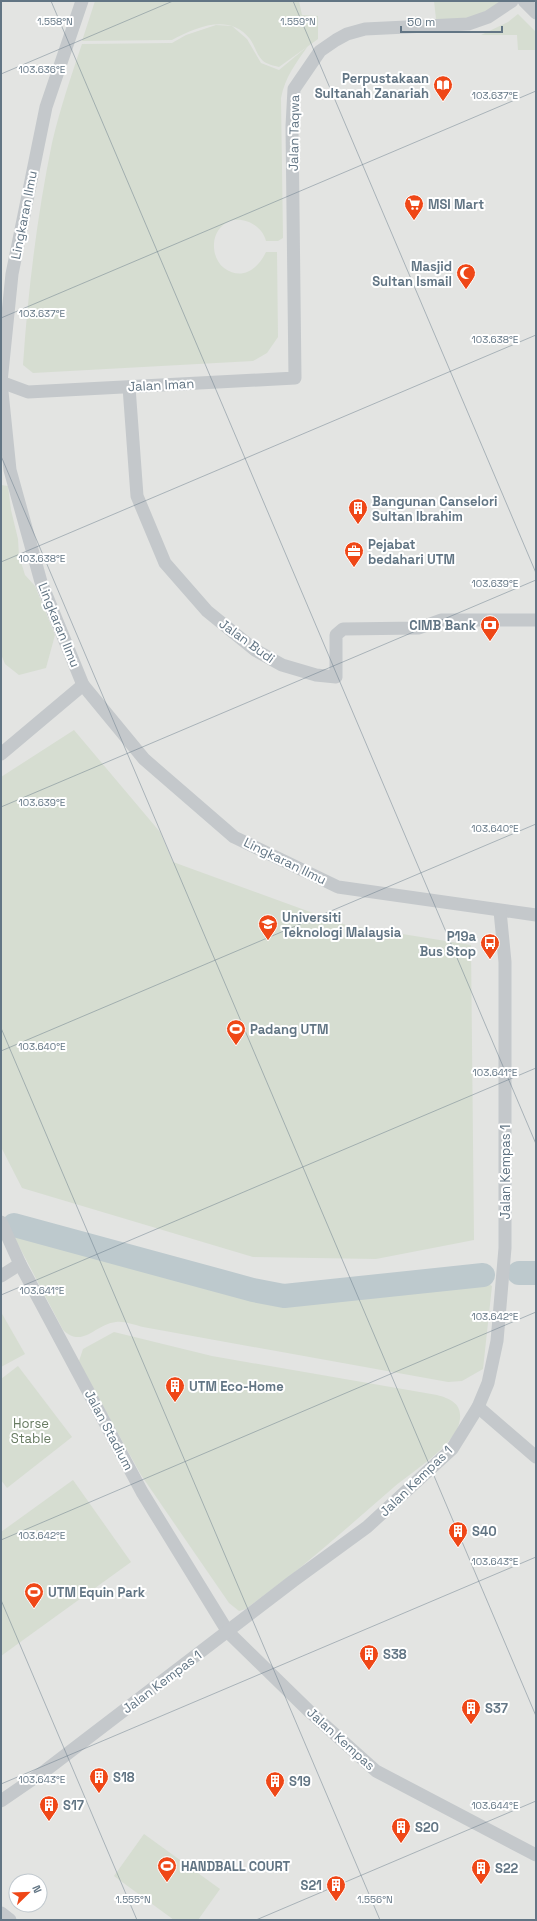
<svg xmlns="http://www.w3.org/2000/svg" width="537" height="1921" font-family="'Space Grotesk',sans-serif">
<rect width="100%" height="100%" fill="#f5f5f1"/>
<path fill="#e3e4e2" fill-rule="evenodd" d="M1,1H536V1920H1ZM16,1881H40V1905H16Z"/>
<g fill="#d6ddd1">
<path d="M95,1H299L302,15L318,16V39L279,67C275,66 266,64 262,60C257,55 255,46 250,39C229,13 197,27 172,40L82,41Z"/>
<path d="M434,1H502L494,8L464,20L436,19Z"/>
<path d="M518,14L536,32V50H518L517,35H481L508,22Z"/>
<path d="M216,25L232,26L247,39L261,63L279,70L308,46C296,63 285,77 281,98L283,238L278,241H266C262,223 236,212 222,226C210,237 212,259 224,268C242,281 258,269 266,252H277L278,337L267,353L253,361L33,373L23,365C28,291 37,216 52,143C60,109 71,76 82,44L172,43L186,35Z"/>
<path d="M1,485L8,486L11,510L18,539L19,556L25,575L35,586L55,635L46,668L19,675L5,664L1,654Z"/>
<path d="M74,730L160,832L173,862L346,925L471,945L474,1240L376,1259L253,1257L22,1188L1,1147V777Z"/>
<path d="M10,1229L148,1268L286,1302L482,1280L492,1286L483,1369L462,1381L448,1382L143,1327C134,1325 125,1321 116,1322C95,1324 83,1349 63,1330Z"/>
<path d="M1,1312L25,1354L1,1367Z"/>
<path d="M114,1332L212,1356L437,1395C452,1399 464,1405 459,1424C453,1446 412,1472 394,1487C365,1512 336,1538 307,1562C287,1579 266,1593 246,1609L239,1611L229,1603L141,1475L82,1368L79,1361L83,1349Z"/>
<path d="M18,1366L72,1437L7,1488L1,1480V1379Z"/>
<path d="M73,1480L131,1562L1,1656V1532Z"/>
<path d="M144,1834L220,1889L198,1920H174L114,1876Z"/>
</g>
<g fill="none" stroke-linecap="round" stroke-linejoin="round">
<g stroke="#bdc9cd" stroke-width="24">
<path d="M14,1225L253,1290L284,1296L483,1275"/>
<path d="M519,1273H536"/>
</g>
<g stroke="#c4c8cb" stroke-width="13">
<path d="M82,1L46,107L12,274L1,382L10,470L41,582L83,685L144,759L234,837L338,887L536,915"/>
<path d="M524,1L536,13"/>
<path d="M1,382L28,392L295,378L292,126L294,89L320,51L336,40L347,34L365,29L468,24L488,17L512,1"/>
<path d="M129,387L137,496L165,563L207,611L255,650L282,665L316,675L336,677V635L343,629L419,628L441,620H536"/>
<path d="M1,754L83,685"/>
<path d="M1,1222L20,1264L142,1492L228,1632L310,1712L376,1771L536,1855"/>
<path d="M1,1276L20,1264"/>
<path d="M478,1407L536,1457"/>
<path d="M1,1801L46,1770L293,1581L367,1527L452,1449L478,1407L488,1383L497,1341L505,1248V962L500,911"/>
<path d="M1,1913L10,1920"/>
</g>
</g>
<path fill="none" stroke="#627584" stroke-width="1" stroke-opacity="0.45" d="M51,1L536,1144M293,1L536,573M1,74L173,1M1,318L536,91M1,456L536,1716M1,562L536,335M1,807L536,580M1,1028L380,1920M1,1051L536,824M1,1295L536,1068M1,1540L536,1312M1,1600L137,1920M1,1784L536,1557M256,1920L536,1801"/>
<defs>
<symbol id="library-pin" viewBox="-11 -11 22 30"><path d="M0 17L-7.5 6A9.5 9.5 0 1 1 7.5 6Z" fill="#ef4717" stroke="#fff"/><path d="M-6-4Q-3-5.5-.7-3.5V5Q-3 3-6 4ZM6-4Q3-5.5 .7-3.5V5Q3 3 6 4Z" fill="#fff"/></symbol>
<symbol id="supermarket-pin" viewBox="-11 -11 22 30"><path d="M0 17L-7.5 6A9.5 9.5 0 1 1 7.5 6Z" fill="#ef4717" stroke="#fff"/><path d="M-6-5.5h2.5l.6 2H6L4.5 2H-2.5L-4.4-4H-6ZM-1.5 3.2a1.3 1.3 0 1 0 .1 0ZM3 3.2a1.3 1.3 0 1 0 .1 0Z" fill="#fff"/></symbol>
<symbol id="mosque-pin" viewBox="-11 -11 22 30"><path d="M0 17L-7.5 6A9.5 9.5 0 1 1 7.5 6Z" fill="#ef4717" stroke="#fff"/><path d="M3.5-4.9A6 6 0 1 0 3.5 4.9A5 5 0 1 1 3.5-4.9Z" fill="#fff"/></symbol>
<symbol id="building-pin" viewBox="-11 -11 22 30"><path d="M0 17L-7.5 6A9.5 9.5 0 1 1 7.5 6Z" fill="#ef4717" stroke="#fff"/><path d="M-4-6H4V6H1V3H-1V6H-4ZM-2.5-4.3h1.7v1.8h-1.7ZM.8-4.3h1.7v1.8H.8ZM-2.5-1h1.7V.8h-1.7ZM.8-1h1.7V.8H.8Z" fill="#fff"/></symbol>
<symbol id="office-pin" viewBox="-11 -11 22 30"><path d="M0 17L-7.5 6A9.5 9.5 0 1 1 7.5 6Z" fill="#ef4717" stroke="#fff"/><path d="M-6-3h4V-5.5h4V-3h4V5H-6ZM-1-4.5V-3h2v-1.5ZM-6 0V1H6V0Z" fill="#fff"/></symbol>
<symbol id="bank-pin" viewBox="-11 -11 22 30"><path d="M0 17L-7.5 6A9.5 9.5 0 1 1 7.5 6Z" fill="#ef4717" stroke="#fff"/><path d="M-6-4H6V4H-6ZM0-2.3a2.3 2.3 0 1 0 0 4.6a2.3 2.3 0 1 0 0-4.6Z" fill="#fff"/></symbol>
<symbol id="university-pin" viewBox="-11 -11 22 30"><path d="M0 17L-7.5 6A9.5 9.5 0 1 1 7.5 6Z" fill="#ef4717" stroke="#fff"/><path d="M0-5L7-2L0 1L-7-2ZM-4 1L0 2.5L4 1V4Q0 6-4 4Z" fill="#fff"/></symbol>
<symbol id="bus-pin" viewBox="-11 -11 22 30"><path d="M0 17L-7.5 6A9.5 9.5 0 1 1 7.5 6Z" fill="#ef4717" stroke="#fff"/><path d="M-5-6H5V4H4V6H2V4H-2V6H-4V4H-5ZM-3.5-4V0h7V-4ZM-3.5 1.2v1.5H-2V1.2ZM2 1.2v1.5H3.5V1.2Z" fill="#fff"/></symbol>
<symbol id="stadium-pin" viewBox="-11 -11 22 30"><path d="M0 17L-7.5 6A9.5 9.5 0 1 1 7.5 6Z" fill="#ef4717" stroke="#fff"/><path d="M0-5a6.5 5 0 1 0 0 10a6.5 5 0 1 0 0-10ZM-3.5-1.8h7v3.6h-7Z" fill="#fff"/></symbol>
</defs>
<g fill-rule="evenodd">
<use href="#library-pin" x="432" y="74" width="22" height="30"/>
<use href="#supermarket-pin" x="403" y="193" width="22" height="30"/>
<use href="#mosque-pin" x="455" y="262" width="22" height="30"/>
<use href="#building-pin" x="347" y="497" width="22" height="30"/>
<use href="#office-pin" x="343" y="540" width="22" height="30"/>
<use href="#bank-pin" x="479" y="614" width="22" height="30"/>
<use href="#university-pin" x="257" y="913" width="22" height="30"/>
<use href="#bus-pin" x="479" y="932" width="22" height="30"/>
<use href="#stadium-pin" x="225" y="1018" width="22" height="30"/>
<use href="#building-pin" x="164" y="1375" width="22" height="30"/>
<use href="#building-pin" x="447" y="1520" width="22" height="30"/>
<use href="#stadium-pin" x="23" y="1581" width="22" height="30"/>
<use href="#building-pin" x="358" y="1643" width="22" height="30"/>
<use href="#building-pin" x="460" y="1697" width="22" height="30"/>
<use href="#building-pin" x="88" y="1766" width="22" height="30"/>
<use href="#building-pin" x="264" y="1770" width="22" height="30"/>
<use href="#building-pin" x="38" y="1794" width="22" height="30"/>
<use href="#building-pin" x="390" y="1816" width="22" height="30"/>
<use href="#stadium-pin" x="156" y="1855" width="22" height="30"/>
<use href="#building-pin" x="470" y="1857" width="22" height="30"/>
<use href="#building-pin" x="325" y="1874" width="22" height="30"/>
</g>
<g text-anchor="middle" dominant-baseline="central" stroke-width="4" stroke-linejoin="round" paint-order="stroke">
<g font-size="13" font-weight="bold" fill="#627584" stroke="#fff" text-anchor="start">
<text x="429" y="78" text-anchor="end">Perpustakaan<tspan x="429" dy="15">Sultanah Zanariah</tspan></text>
<text x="428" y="204">MSI Mart</text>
<text x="452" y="266" text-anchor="end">Masjid<tspan x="452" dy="15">Sultan Ismail</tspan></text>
<text x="372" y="501">Bangunan Canselori<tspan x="372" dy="15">Sultan Ibrahim</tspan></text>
<text x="368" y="544">Pejabat<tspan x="368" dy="15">bedahari UTM</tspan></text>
<text x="476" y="625" text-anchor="end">CIMB Bank</text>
<text x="282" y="917">Universiti<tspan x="282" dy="15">Teknologi Malaysia</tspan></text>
<text x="476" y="936" text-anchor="end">P19a<tspan x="476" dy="15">Bus Stop</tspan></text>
<text x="250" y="1029">Padang UTM</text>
<text x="189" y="1386">UTM Eco-Home</text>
<text x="472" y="1531">S40</text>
<text x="48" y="1592">UTM Equin Park</text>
<text x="383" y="1654">S38</text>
<text x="485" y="1708">S37</text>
<text x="113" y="1777">S18</text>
<text x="289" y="1781">S19</text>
<text x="63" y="1805">S17</text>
<text x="415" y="1827">S20</text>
<text x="181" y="1866">HANDBALL COURT</text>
<text x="495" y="1868">S22</text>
<text x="322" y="1885" text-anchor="end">S21</text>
</g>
<g font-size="13" fill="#627584" stroke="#fff">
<text transform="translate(294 133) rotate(-89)">Jalan Taqwa</text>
<text transform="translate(24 215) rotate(-79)">Lingkaran Ilmu</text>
<text transform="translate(161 385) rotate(-3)">Jalan Iman</text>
<text transform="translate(59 625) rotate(68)">Lingkaran Ilmu</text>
<text transform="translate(247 641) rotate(36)">Jalan Budi</text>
<text transform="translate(285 861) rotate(26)">Lingkaran Ilmu</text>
<text transform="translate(505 1172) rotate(-90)">Jalan Kempas 1</text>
<text transform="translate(109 1430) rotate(62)">Jalan Stadium</text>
<text transform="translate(416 1481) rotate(-44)">Jalan Kempas 1</text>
<text transform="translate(162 1682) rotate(-37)">Jalan Kempas 1</text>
<text transform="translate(341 1739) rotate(42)">Jalan Kempas</text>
</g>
<g font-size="13" fill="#677b61" stroke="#fff">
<text x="31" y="1423">Horse<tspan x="31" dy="15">Stable</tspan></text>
</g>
</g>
<g font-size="10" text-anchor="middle" fill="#627584" stroke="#fff" stroke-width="4" stroke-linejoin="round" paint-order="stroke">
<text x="55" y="25">1.558°N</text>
<text x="298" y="25">1.559°N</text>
<text x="42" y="73">103.636°E</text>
<text x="495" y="99">103.637°E</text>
<text x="42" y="317">103.637°E</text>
<text x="495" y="343">103.638°E</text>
<text x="42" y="562">103.638°E</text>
<text x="495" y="587">103.639°E</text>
<text x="42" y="806">103.639°E</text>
<text x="495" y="832">103.640°E</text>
<text x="42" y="1050">103.640°E</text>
<text x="495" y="1076">103.641°E</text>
<text x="42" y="1294">103.641°E</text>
<text x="495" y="1320">103.642°E</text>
<text x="42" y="1539">103.642°E</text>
<text x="495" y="1565">103.643°E</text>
<text x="42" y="1783">103.643°E</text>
<text x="495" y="1809">103.644°E</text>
<text x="133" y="1903">1.555°N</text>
<text x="375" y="1903">1.556°N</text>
</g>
<rect width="537" height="1921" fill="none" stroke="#627584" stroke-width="4"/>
<g transform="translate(28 1893) rotate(67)"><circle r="19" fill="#ffffff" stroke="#c0c8ce"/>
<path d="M0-3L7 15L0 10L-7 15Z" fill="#ef4717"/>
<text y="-6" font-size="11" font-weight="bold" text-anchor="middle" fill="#627584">N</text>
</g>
<path d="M401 26v6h101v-6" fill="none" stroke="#627584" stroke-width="2"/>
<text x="407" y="26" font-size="12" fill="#627584" stroke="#ffffff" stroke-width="3" paint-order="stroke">50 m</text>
</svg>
